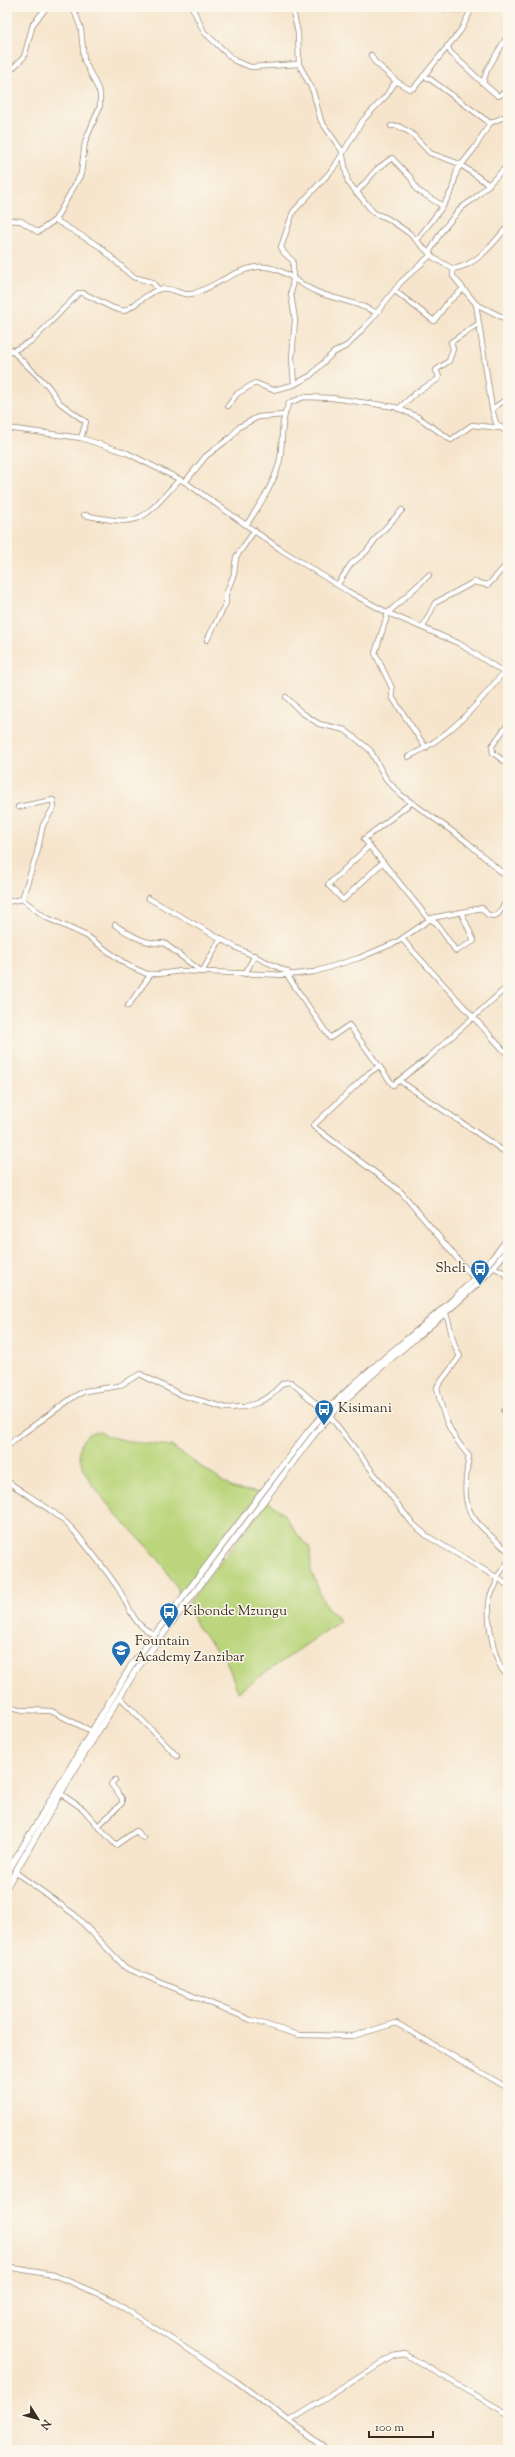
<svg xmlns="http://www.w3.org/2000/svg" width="515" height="2457" font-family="'Sorts Mill Goudy',serif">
<rect width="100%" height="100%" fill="#fbf7ec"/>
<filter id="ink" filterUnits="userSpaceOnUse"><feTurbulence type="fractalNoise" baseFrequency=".025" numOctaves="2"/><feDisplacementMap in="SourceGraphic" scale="8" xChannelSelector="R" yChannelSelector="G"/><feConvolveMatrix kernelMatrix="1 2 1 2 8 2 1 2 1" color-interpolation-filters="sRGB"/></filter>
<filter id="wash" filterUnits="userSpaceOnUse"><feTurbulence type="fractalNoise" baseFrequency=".012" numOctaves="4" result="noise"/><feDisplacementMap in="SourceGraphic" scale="16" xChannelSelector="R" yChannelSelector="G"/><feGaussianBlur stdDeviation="0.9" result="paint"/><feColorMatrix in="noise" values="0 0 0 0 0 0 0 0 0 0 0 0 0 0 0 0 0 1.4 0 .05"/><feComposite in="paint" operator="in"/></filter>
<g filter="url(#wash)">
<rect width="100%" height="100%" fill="#f6e5cc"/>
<g fill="#bad57b" stroke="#7a804c">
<path d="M99,1431L107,1436L132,1442L171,1446L232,1488L260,1493L180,1594C173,1583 167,1570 159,1560C141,1537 65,1473 82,1442C86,1434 91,1432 99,1431Z"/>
<path d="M268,1501L285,1515L296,1533L310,1548L311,1571L325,1605L340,1621L238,1692L226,1660L197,1627L187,1605Z"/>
</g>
</g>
<g filter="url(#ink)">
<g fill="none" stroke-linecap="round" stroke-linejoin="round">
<defs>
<g id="minor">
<path d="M192,7L204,32L235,61L251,67L299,64"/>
<path d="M292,7L298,33L299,64L313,91L321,121L342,151L348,182L374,213L387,218L409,233L434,258L453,269"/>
<path d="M435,7L455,10L483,7"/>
<path d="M501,7L508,8"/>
<path d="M508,35L487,70L483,83L498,96L508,91"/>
<path d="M447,46L451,53L483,83"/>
<path d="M371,55L374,61L396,81"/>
<path d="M7,74L24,57L33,24L47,7"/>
<path d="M423,76L430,79L490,123L506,116"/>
<path d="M391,126H398L411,133L430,153L460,164L489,185"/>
<path d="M356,193L377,169L392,158L411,178L417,190L443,206"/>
<path d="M7,220L21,221L38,232L55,220L81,174L85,142L100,106V93L84,60L81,29L73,7"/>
<path d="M55,220L99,246L133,277L152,282L158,289"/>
<path d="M508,226C493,244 477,265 453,269V276L476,304L508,320"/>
<path d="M417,240L443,206L452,190L457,170L474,149L490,123"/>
<path d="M429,253L441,232L461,208L475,198L508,165"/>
<path d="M293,277V261L284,253L281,247L293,212L333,169L363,120L386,96L396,81L409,89L414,88L461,30L472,8"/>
<path d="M293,279L291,294L295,320L292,358L294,384"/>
<path d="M395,291L434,321L448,302L462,290"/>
<path d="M476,304L492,409L496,423L508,433"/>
<path d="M7,346L48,386L60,403L86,422L81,438"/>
<path d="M11,352L33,340L79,293H83L113,308L124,311C135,306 150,291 160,289C172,286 183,298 195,293C216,286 234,270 257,267C281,264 297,284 317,292C337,300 358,302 377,313"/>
<path d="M228,406L237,394L255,383L273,390L293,385L310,376L333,353L348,345L371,320L401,282L431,255"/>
<path d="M398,409L417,392L437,380L439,377L436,370L449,361L453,349L451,342L478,324"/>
<path d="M492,409L508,398"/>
<path d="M7,428L81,438L127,453L185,482L280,549L347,591L388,613L458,643L508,675"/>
<path d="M185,482L206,456L231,437L239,427L258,417L284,415"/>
<path d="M84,515C143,527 140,522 179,480"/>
<path d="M247,524C259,506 273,485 279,464C284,443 279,423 289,403L304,397L332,398L395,407L418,417L451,440L472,425L501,428"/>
<path d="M338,584L351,564L366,552L378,536L402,510"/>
<path d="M423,627L435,603L474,582L488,585L508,563"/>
<path d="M207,640L226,603V594L234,574L236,557L255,530"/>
<path d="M286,697L301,712L319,724L345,730L359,741L370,750L386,779L401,795L466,841L508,878"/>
<path d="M508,724L492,746L493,753L508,764"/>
<path d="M426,748L392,697V688L375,653L388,613L429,575"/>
<path d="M408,757C448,738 476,707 503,673"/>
<path d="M411,803L364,839L427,917L436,923L456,951L474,941L461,912"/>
<path d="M18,807L53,800L54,807L43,825L37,853L22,899"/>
<path d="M369,846L328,885L343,900L383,862"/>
<path d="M148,898L237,948L288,972L287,975L330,1038L349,1025L393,1085L428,1058L508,986"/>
<path d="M7,902L22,899L45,917L87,936L127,965L147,974H159L181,971L287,975L314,972L359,958L397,942L432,918L482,908L488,915L494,916L498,914L508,899"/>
<path d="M115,925C131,935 145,945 164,943L202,972L221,938"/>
<path d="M402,939L508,1055"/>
<path d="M245,974L255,955"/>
<path d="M128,1006L151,974"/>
<path d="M379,1066L369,1073L313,1126L401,1192L478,1283"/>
<path d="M400,1081L508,1154"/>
<path d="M493,1267L503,1272L508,1278"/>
<path d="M445,1312C452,1326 451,1344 460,1356L437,1387C443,1417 449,1433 469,1456C460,1512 467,1515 508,1551"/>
<path d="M504,1411L508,1415"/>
<path d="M7,1447L15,1439L75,1396L85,1391L119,1386L140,1374L181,1395L226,1408L244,1407L257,1403L270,1396L283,1383L291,1382L329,1415L412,1523L427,1536L496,1577C499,1585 491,1590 490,1597C486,1615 493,1665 508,1676"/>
<path d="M7,1481C29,1497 58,1512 75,1532C90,1550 105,1569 118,1588C130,1607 132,1625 154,1634"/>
<path d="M508,1562L497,1577L508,1586"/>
<path d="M119,1696L177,1756"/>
<path d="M7,1706L24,1710L51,1711L91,1731"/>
<path d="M115,1780L111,1784L122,1798V1803L98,1826L116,1845L136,1831L143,1838"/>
<path d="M60,1793L83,1809L98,1826"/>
<path d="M15,1872L75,1915L126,1968L251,2020L299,2035L353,2036L396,2023L508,2088"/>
<path d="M7,2267L54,2275L110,2299L236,2381L328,2450"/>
<path d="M290,2421L393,2356L405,2354L508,2414"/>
</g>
<g id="major">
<path d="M7,1873L131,1666L307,1433C366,1361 454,1315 508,1238"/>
<path d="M7,1886L73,1772L136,1670L312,1437C348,1392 394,1356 438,1319C463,1297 489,1276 508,1248"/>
</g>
</defs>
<use href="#minor" stroke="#988875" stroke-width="6"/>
<use href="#major" stroke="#988875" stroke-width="7"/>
<use href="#minor" stroke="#fff" stroke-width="4.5"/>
<use href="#major" stroke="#fff" stroke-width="5.5"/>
</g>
</g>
<defs>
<symbol id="bus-pin" viewBox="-11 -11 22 30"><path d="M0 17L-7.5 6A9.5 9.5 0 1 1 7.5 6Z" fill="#1f6fb2" stroke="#fbf7ec"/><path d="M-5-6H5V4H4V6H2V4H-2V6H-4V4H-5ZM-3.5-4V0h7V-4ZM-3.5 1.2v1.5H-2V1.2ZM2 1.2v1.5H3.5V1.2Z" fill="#fff"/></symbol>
<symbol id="school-pin" viewBox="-11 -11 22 30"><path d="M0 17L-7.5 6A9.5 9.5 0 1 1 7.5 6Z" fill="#1f6fb2" stroke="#fbf7ec"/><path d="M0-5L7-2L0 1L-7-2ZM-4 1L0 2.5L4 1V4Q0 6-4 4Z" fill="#fff"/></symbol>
</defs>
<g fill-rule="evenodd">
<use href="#bus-pin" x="469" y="1258" width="22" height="30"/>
<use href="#bus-pin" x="313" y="1398" width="22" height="30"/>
<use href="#bus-pin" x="158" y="1601" width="22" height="30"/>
<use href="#school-pin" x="110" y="1639" width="22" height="30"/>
</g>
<g text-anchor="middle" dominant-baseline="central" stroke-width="3" stroke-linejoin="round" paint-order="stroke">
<g font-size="14" fill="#3b2a1e" stroke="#fbf7ec" text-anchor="start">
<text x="466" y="1269" text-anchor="end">Sheli</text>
<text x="338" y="1409">Kisimani</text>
<text x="183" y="1612">Kibonde Mzungu</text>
<text x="135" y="1642">Fountain<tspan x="135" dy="16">Academy Zanzibar</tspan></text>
</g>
</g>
<rect width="515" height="2457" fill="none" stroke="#fbf7ec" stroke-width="24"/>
<g transform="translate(38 2419) rotate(127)" stroke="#fbf7ec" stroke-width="3" paint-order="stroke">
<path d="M0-3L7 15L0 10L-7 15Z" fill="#3b2a1e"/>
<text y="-6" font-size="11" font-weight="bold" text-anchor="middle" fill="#3b2a1e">N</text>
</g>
<path d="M369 2431v6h64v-6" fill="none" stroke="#3b2a1e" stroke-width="2"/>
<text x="375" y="2431" font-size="12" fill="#3b2a1e" stroke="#fbf7ec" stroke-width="3" paint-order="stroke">100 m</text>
</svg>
